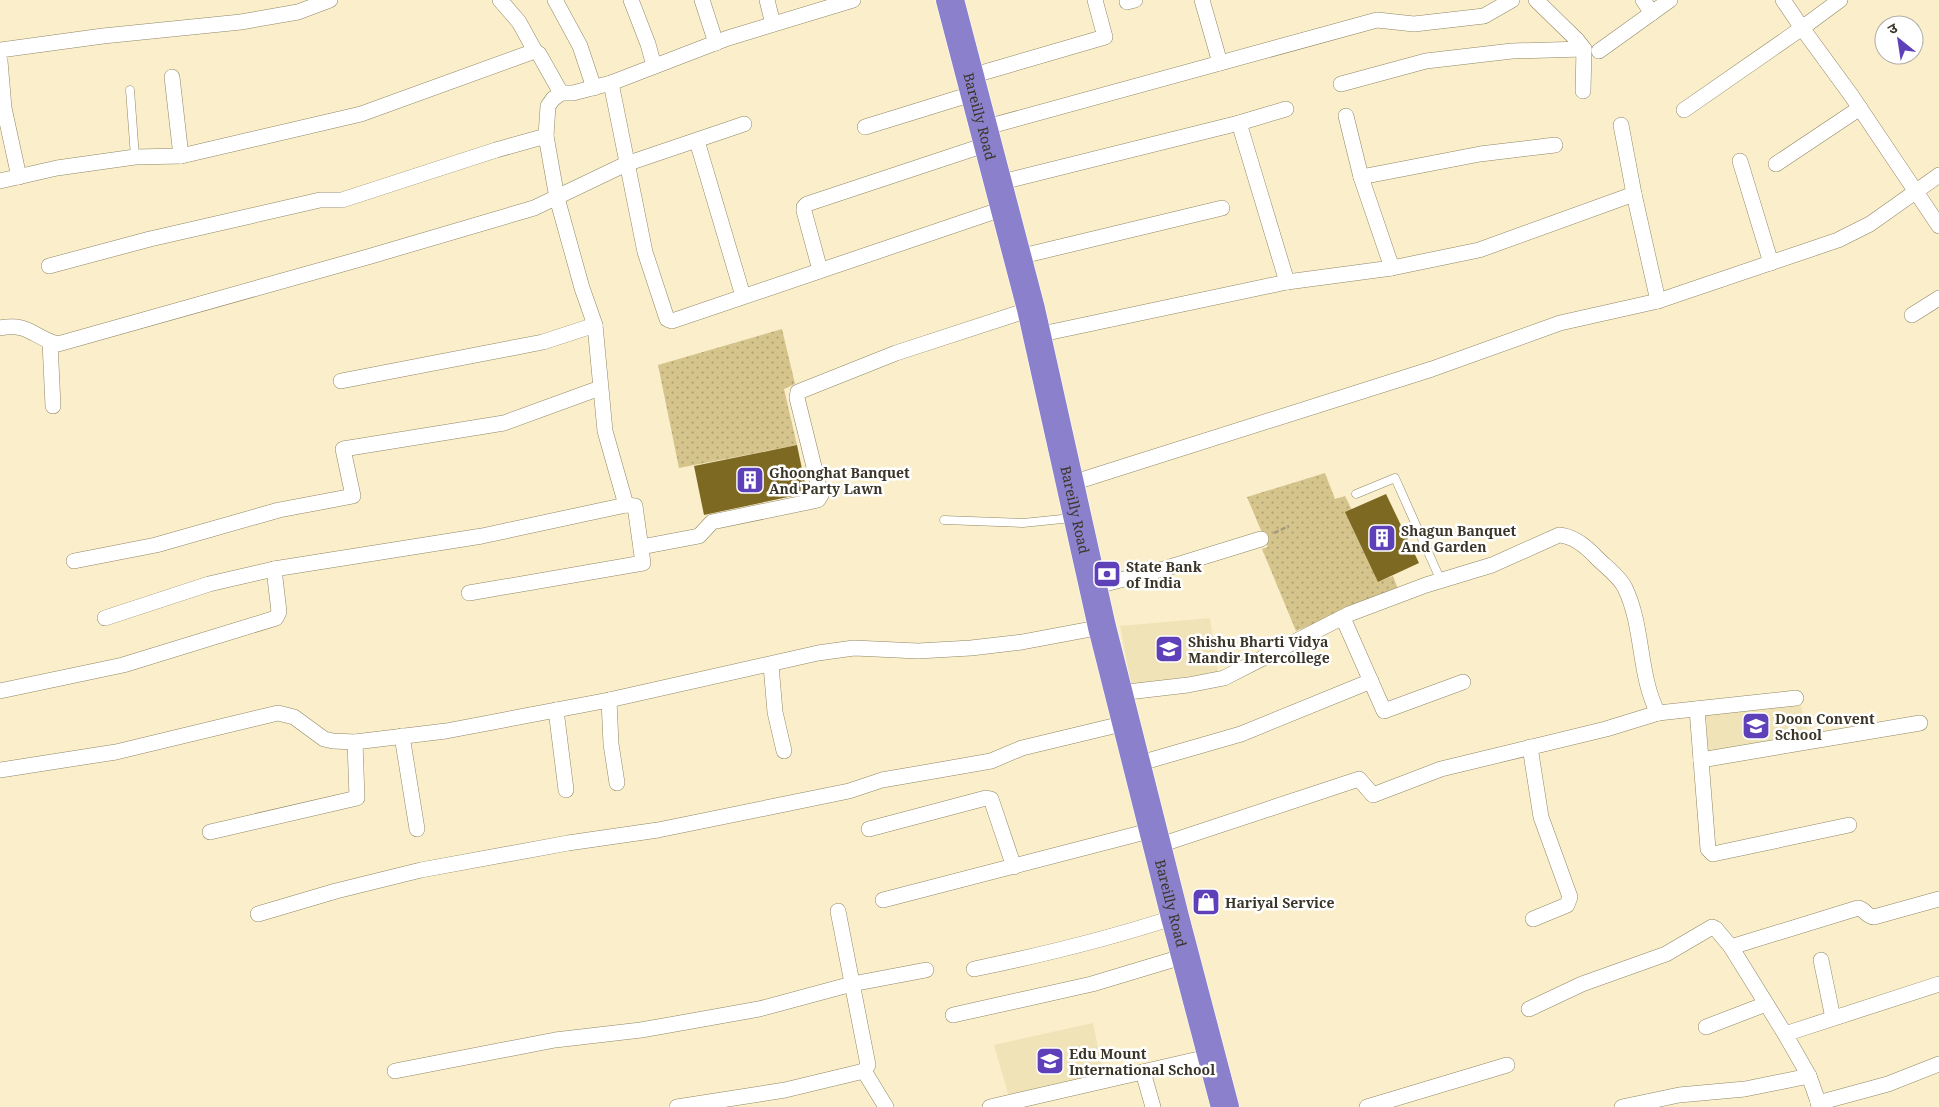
<svg xmlns="http://www.w3.org/2000/svg" width="1939" height="1107" font-family="'Noto Serif','Noto Sans Devanagari',serif">
<defs>
<pattern id="grass-dots" width="8" height="8" patternUnits="userSpaceOnUse" patternTransform="scale(1.25)"><rect width="8" height="8" fill="#d5c48c"/><path d="M2 2h.1M6 6h.1" fill="none" stroke="#aea072" stroke-width="1.8" stroke-linecap="round"/></pattern>
</defs>
<rect width="100%" height="100%" fill="#faefca"/>
<g fill="#f0e3b7">
<path d="M1210,618L1218,673L1131,684L1120,626Z"/>
<path d="M1800,702L1810,740L1708,760L1706,713Z"/>
<path d="M1093,1023L1104,1077L1009,1097L994,1045Z"/>
</g>
<g fill="url(#grass-dots)">
<path d="M782,329L795,384L784,389L797,445L679,468L658,365Z"/>
<path d="M1325,473L1335,499L1345,496L1352,510L1378,582L1393,576L1398,589L1296,631L1262,549L1268,547L1247,497Z"/>
</g>
<g fill="#7d6921">
<path d="M797,445L807,493L704,515L694,466Z"/>
<path d="M1386,494L1419,563L1378,582L1345,512Z"/>
</g>
<g fill="none" stroke-linecap="round" stroke-linejoin="round">
<defs>
<g id="lane">
<path d="M130,90L135,157"/>
<path d="M1356,494L1395,478L1441,581"/>
<path d="M944,520L1023,523L1072,518"/>
</g>
<g id="street">
<path d="M500,0L519,22L535,51"/>
<path d="M555,0L580,46L594,88"/>
<path d="M631,0L648,44L654,66"/>
<path d="M702,0L716,43"/>
<path d="M767,0L773,24"/>
<path d="M1202,0L1220,63"/>
<path d="M1536,0L1577,40L1584,49L1583,91"/>
<path d="M1643,0L1652,13"/>
<path d="M1783,0L1802,28L1840,0"/>
<path d="M1127,2L1135,0"/>
<path d="M0,50L103,36L241,22L298,12L330,0"/>
<path d="M1599,51L1670,0"/>
<path d="M0,61L4,108L19,177"/>
<path d="M971,76L1105,37L1095,0"/>
<path d="M172,77L181,156"/>
<path d="M611,83L645,252L667,319L672,321L1005,208"/>
<path d="M1341,84L1426,61L1512,51L1584,49"/>
<path d="M1684,110L1802,28L1851,95L1939,226"/>
<path d="M1346,116L1361,177L1392,268"/>
<path d="M1239,123L1287,282"/>
<path d="M865,127L975,93"/>
<path d="M983,128L1377,20L1414,24L1484,16L1512,0"/>
<path d="M697,141L743,296"/>
<path d="M1740,161L1771,263"/>
<path d="M1776,164L1860,108"/>
<path d="M1361,177L1480,154L1555,145"/>
<path d="M0,181L57,168L135,157L181,156L361,114L535,51L539,54L561,93H573L611,83L728,38L853,0"/>
<path d="M998,183L1239,123L1286,109"/>
<path d="M1634,194L1658,301"/>
<path d="M1018,257L1222,208"/>
<path d="M49,266L150,239L320,200H342L496,150L546,136"/>
<path d="M820,270L804,211V207L807,204L988,144"/>
<path d="M1912,315L1939,298"/>
<path d="M0,328C29,322 34,338 58,344L371,256L534,208L626,164L744,124"/>
<path d="M1037,335L1287,282L1392,268L1479,250L1634,194L1621,125"/>
<path d="M50,342L53,406"/>
<path d="M341,381L543,342L595,325"/>
<path d="M1069,484L1432,369L1560,323L1658,301L1838,240L1870,224L1939,175"/>
<path d="M641,547L699,536L712,522L818,500L821,495L797,398L798,392L896,353L1031,309"/>
<path d="M74,561L156,545L279,510L353,496L343,449L504,423L600,388"/>
<path d="M1093,587L1167,568L1261,539"/>
<path d="M469,593L643,563L635,506L626,505"/>
<path d="M105,618L209,584L274,569L482,536L626,505L605,431L595,325L582,288L557,198L546,136L548,106L553,99L561,93"/>
<path d="M1343,618L1384,711L1463,682"/>
<path d="M771,665L775,712L784,751"/>
<path d="M0,691L123,665L276,618L279,612L274,569"/>
<path d="M1119,693L1188,685L1224,678L1349,614L1426,585L1492,565L1559,535C1574,536 1586,546 1597,558C1606,567 1620,577 1625,588C1644,627 1638,675 1658,713"/>
<path d="M609,700L611,744L617,783"/>
<path d="M1697,709L1708,849L1713,854L1849,825"/>
<path d="M556,710L566,790"/>
<path d="M402,736L417,829"/>
<path d="M1530,747L1541,817L1570,897L1567,905L1533,919"/>
<path d="M1701,760L1920,723"/>
<path d="M1137,764L1241,734L1371,681"/>
<path d="M0,770L116,752L278,713L294,717L324,739L333,741L355,742L446,731L609,700L818,653L854,648L918,651L971,648L1022,642L1102,627"/>
<path d="M869,829L986,798L991,799L1014,867"/>
<path d="M210,832L357,798L355,742"/>
<path d="M1157,846L1359,779L1373,795L1441,769L1606,729L1658,713L1796,698"/>
<path d="M883,900L1153,830"/>
<path d="M258,914L336,891L421,870L568,843L658,830L849,791L882,780L991,761L1022,748L1126,723"/>
<path d="M1731,947L1858,908C1865,909 1867,917 1874,917L1939,899"/>
<path d="M1821,960L1833,1018"/>
<path d="M974,969C1042,955 1108,939 1175,917"/>
<path d="M1529,1009L1582,984L1666,954L1712,927L1716,929L1731,947L1785,1034L1809,1076L1820,1107"/>
<path d="M953,1015L1092,984L1185,956"/>
<path d="M1706,1027L1766,1004"/>
<path d="M1785,1034L1939,984"/>
<path d="M395,1071L555,1040L641,1030L759,1009L852,984L926,970"/>
<path d="M864,1071L886,1107"/>
<path d="M1143,1072L1153,1107"/>
<path d="M1818,1103L1888,1084L1939,1064"/>
<path d="M677,1107L785,1090L864,1071L868,1065L838,911"/>
<path d="M990,1107L1212,1056"/>
<path d="M1367,1107L1507,1065"/>
<path d="M1622,1107L1679,1095L1745,1089L1809,1076"/>
</g>
<g id="highway">
<path id="s1" d="M950,0L1031,309L1102,627L1175,917L1225,1107"/>
</g>
</defs>
<use href="#lane" stroke="#908665" stroke-width="9"/>
<use href="#street" stroke="#908665" stroke-width="16"/>
<use href="#highway" stroke="#fff" stroke-width="29"/>
<path stroke="#a39a80" stroke-width="2.5" stroke-dasharray="5 2.5" stroke-linecap="butt" d="M1274,533L1289,526"/>
<use href="#lane" stroke="#fff" stroke-width="8"/>
<use href="#street" stroke="#fff" stroke-width="15"/>
<use href="#highway" stroke="#8a80cb" stroke-width="28"/>
</g>
<defs>
<symbol id="building-square" viewBox="-11 -11 22 22"><rect x="-9" y="-9" width="18" height="18" rx="4" fill="#5e40b9" stroke="#fff"/><path d="M-4-6H4V6H1V3H-1V6H-4ZM-2.5-4.3h1.7v1.8h-1.7ZM.8-4.3h1.7v1.8H.8ZM-2.5-1h1.7V.8h-1.7ZM.8-1h1.7V.8H.8Z" fill="#fff"/></symbol>
<symbol id="bank-square" viewBox="-11 -11 22 22"><rect x="-9" y="-9" width="18" height="18" rx="4" fill="#5e40b9" stroke="#fff"/><path d="M-6-4H6V4H-6ZM0-2.3a2.3 2.3 0 1 0 0 4.6a2.3 2.3 0 1 0 0-4.6Z" fill="#fff"/></symbol>
<symbol id="school-square" viewBox="-11 -11 22 22"><rect x="-9" y="-9" width="18" height="18" rx="4" fill="#5e40b9" stroke="#fff"/><path d="M0-5L7-2L0 1L-7-2ZM-4 1L0 2.5L4 1V4Q0 6-4 4Z" fill="#fff"/></symbol>
<symbol id="shop-square" viewBox="-11 -11 22 22"><rect x="-9" y="-9" width="18" height="18" rx="4" fill="#5e40b9" stroke="#fff"/><path d="M-5-2.5h2.3a2.7 3.5 0 0 1 5.4 0H5L5.5 6h-11ZM-1.5-2.5h3a1.5 2.3 0 0 0-3 0Z" fill="#fff"/></symbol>
</defs>
<g fill-rule="evenodd">
<use href="#building-square" x="734" y="464" width="32" height="32"/>
<use href="#building-square" x="1366" y="522" width="32" height="32"/>
<use href="#bank-square" x="1091" y="558" width="32" height="32"/>
<use href="#school-square" x="1153" y="633" width="32" height="32"/>
<use href="#school-square" x="1740" y="710" width="32" height="32"/>
<use href="#shop-square" x="1190" y="886" width="32" height="32"/>
<use href="#school-square" x="1034" y="1045" width="32" height="32"/>
</g>
<g text-anchor="middle" dominant-baseline="central" stroke-width="5" stroke-linejoin="round" paint-order="stroke">
<g font-size="14" fill="#3a3527" stroke="#fff">
<text stroke="none"><textPath href="#s1" startOffset="120">Bareilly Road</textPath></text>
<text stroke="none"><textPath href="#s1" startOffset="525">Bareilly Road</textPath></text>
<text stroke="none"><textPath href="#s1" startOffset="930">Bareilly Road</textPath></text>
</g>
<g font-size="14" font-weight="bold" fill="#3a3527" stroke="#fff" text-anchor="start">
<text x="769" y="472">Ghoonghat Banquet<tspan x="769" dy="16">And Party Lawn</tspan></text>
<text x="1401" y="530">Shagun Banquet<tspan x="1401" dy="16">And Garden</tspan></text>
<text x="1126" y="566">State Bank<tspan x="1126" dy="16">of India</tspan></text>
<text x="1188" y="641">Shishu Bharti Vidya<tspan x="1188" dy="16">Mandir Intercollege</tspan></text>
<text x="1775" y="718">Doon Convent<tspan x="1775" dy="16">School</tspan></text>
<text x="1225" y="902">Hariyal Service</text>
<text x="1069" y="1053">Edu Mount<tspan x="1069" dy="16">International School</tspan></text>
</g>
</g>
<g transform="translate(1899 40) rotate(330)"><circle r="24" fill="#ffffff" stroke="#b0aea9"/>
<path d="M0-4L9 19L0 12L-9 19Z" fill="#5e40b9"/>
<text y="-8" font-size="14" font-weight="bold" text-anchor="middle" fill="#3a3527">उ</text>
</g>
</svg>
